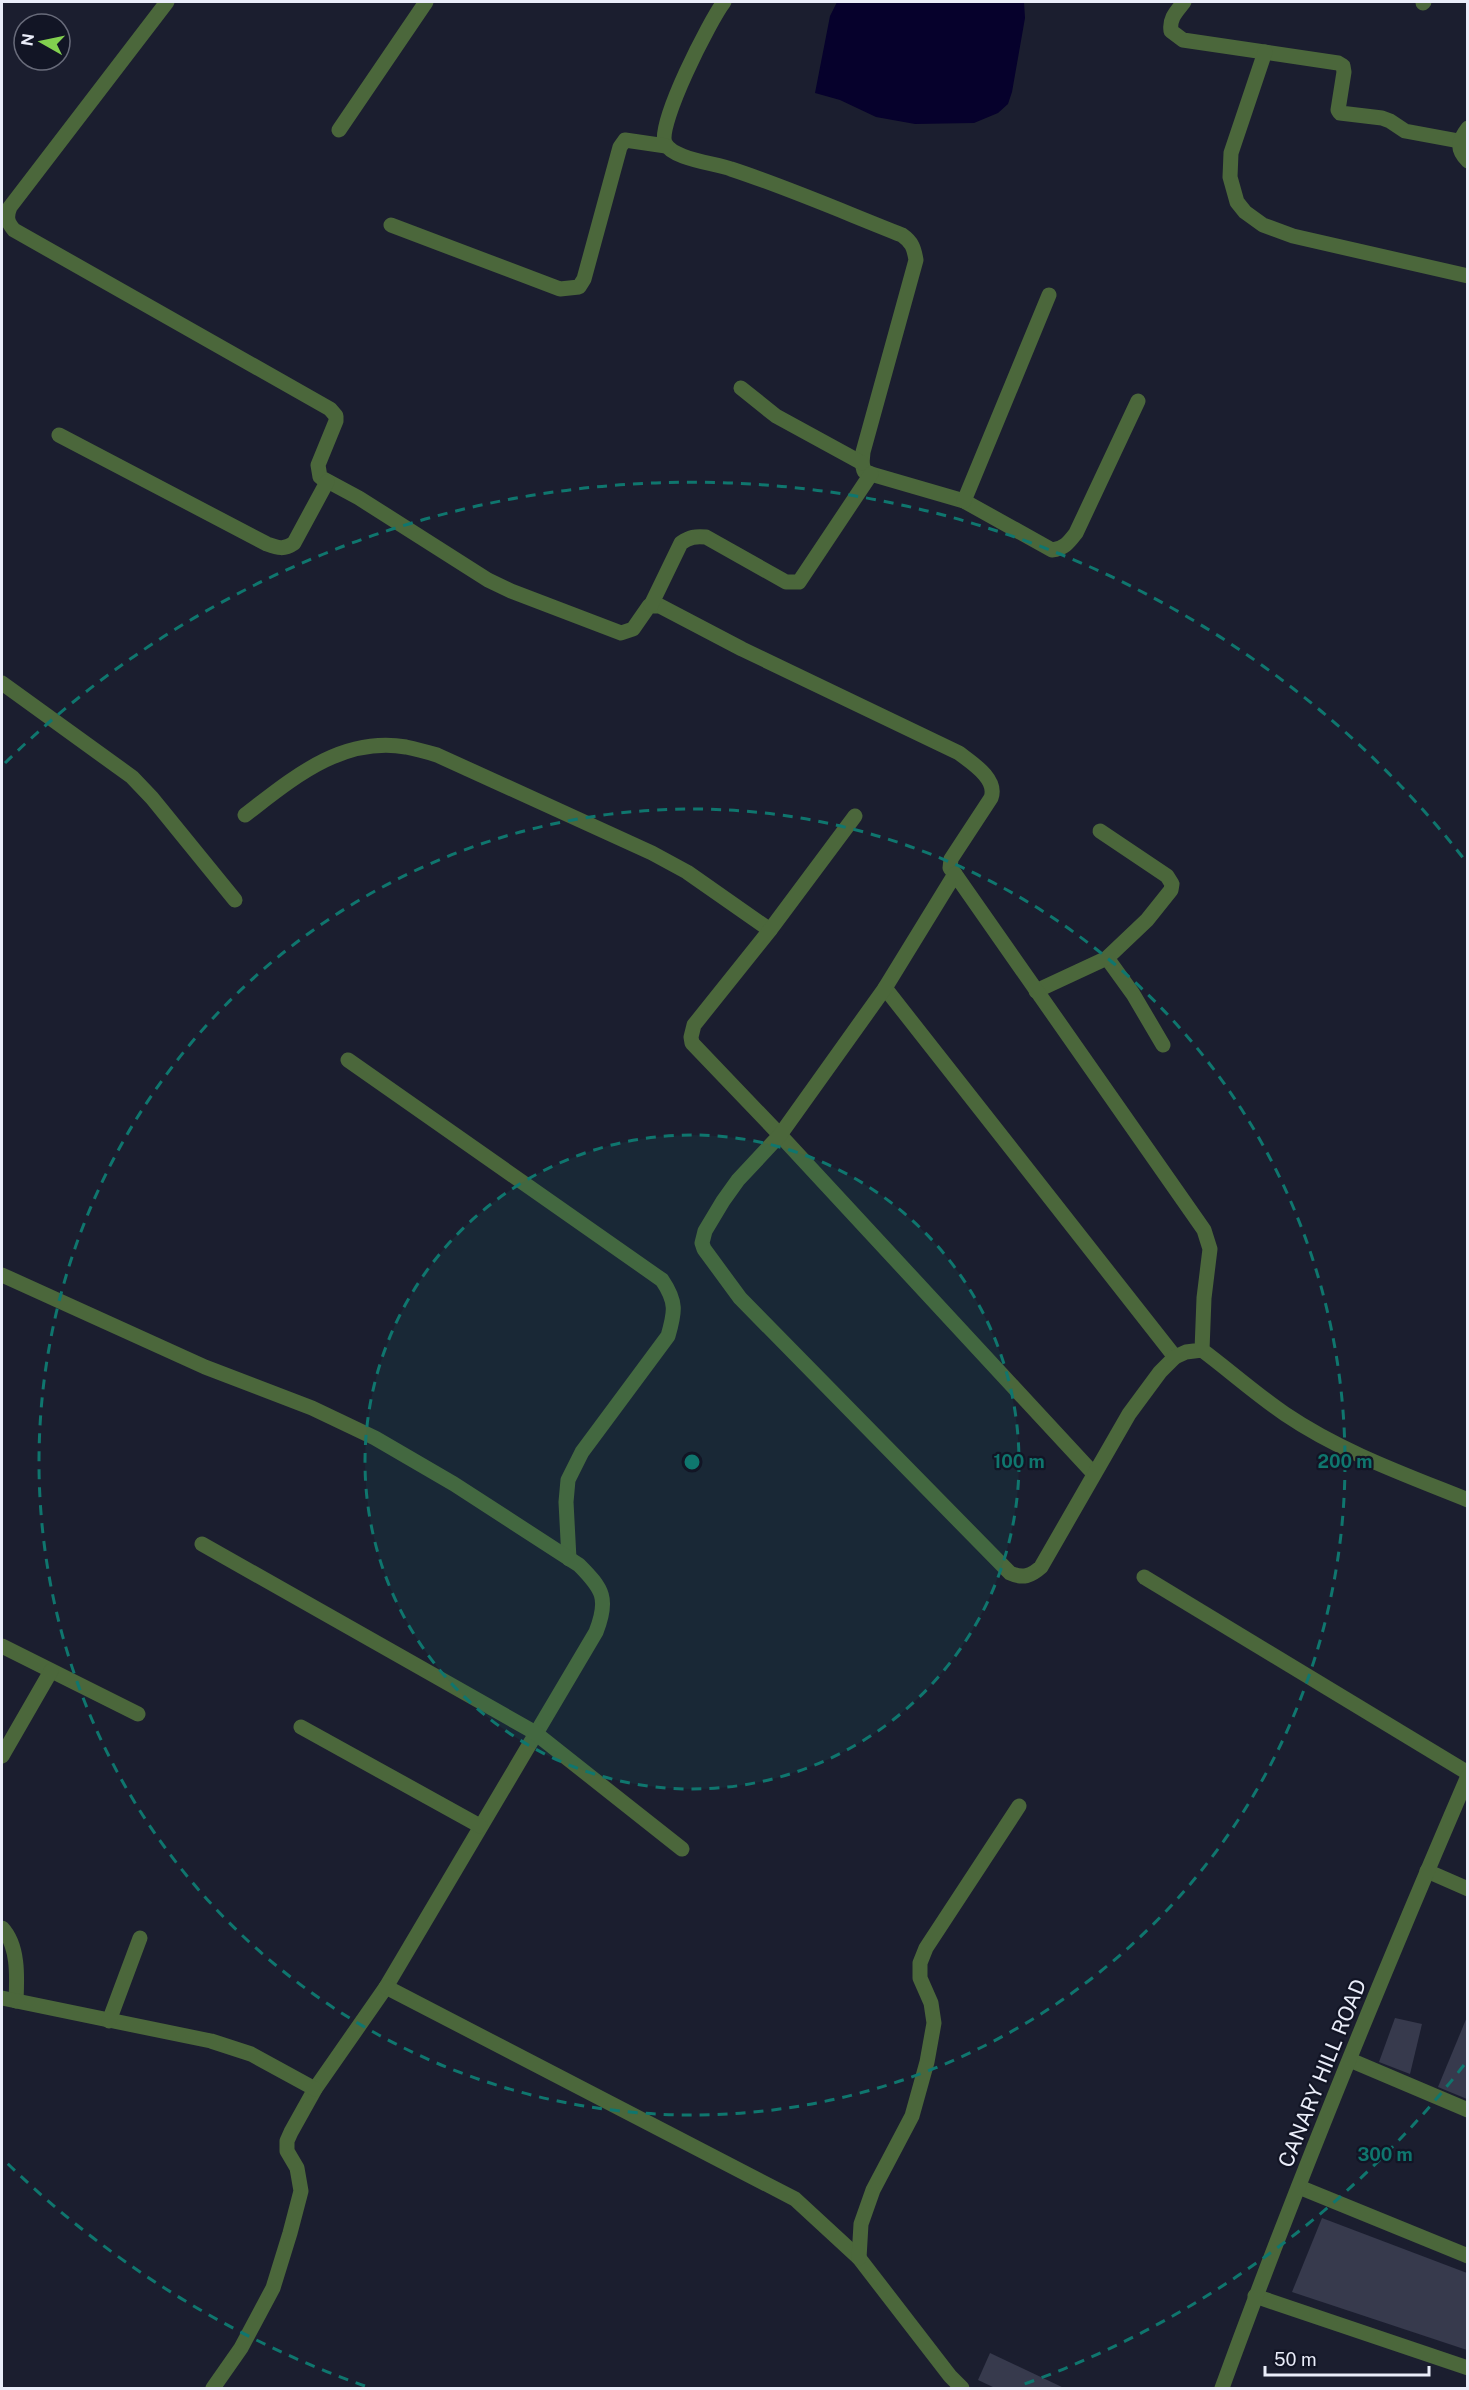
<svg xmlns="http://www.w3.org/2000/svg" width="1469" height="2390" font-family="'Public Sans',sans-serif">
<rect width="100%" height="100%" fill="#1b1e2f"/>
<path fill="#06012c" d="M837,2H1024L1025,18L1012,92L1008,104L998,113L974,123L915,124L876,117L840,100L815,93L830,16Z"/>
<g fill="#373a4d">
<path d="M1467,2017V2099L1438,2087Z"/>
<path d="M1395,2018L1422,2024L1410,2074L1379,2062Z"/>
<path d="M1322,2218L1467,2273V2350L1292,2292Z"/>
<path d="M990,2353L1064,2388H995L978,2380Z"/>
</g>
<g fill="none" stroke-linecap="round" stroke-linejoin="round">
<g stroke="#4b673b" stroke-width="15">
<path d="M167,2L10,207C6,217 7,222 14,230L330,409L336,416V421L318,465L320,477L359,498L488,580L511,591L621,633L633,629L649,606H660L742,649L959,753C972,763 998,779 991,798L951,859L950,868L955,874"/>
<path d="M724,2C710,20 657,124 665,143C672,159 715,163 731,169C789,188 846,213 902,235C912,242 914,248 916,260L863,452L862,463L864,471L871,474L964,501L1052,550C1064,549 1069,542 1076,533L1138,401"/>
<path d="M1184,2C1177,11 1169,18 1171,31L1183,40L1338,63L1343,66L1344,72L1338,110L1340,113L1382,118L1390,121L1405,131L1459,141"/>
<path d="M1423,3L1424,2"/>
<path d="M1265,52L1231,153L1230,177L1237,202L1245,212L1263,225L1293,236L1468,276"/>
<path d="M1468,128C1458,141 1456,149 1468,161"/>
<path d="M339,130L426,2"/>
<path d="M391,225L560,289L579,287L584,279L620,147L625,140L666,146"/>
<path d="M741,388L776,416L862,463"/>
<path d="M59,435L267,544C278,548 284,550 294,543L327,482"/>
<path d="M964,501L1049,295"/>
<path d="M651,605L681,543C690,537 695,536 706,537L786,582H799L871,474"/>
<path d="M2,683L132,777L152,798L235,900"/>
<path d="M245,815C292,779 341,736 406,747C416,749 427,752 437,755L652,853L687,872L770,930"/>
<path d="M855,816L770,930L694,1025L691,1037L692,1043L780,1135L1094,1474"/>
<path d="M1107,958L1133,994L1163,1045"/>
<path d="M885,988L1175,1357"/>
<path d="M1036,991L1107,958L1147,920L1171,890L1172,884L1167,876L1100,831"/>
<path d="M348,1060L662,1280C677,1302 675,1312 668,1336L582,1452L568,1480L566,1502L569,1559"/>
<path d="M2,1275L205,1367L312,1408L375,1438L454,1484L579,1565C603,1589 609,1599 596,1632L386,1987L315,2089L291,2132L287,2141V2151L297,2168L301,2191L290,2233L273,2288L241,2348L213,2388"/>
<path d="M1202,1350L1186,1352L1175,1357L1160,1372L1129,1414L1041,1567C1031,1576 1023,1579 1010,1573L740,1298L704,1249L702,1243L705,1231L723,1201L738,1180L780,1135L885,988L955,874L1204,1230L1210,1249L1204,1298L1202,1350C1230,1371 1257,1395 1285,1414C1341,1452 1406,1475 1468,1500"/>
<path d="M202,1544L534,1732L682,1849"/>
<path d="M1144,1577L1468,1773"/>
<path d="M2,1646L138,1714"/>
<path d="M301,1727L480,1826"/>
<path d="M2,1756L51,1671"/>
<path d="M1427,1871L1468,1889"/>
<path d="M2,1928C19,1946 17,1978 16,2001"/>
<path d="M386,1987L795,2199L859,2258L950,2376L962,2388"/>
<path d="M2,1998L211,2041L251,2054L315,2089"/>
<path d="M109,2021L140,1938"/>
<path d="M1350,2060L1468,2110"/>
<path d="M1299,2187L1468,2256"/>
<path d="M859,2258L861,2224L873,2190L912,2116L927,2062L934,2023L931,2003L920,1978V1963L926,1948L1019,1806"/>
<path d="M1255,2296L1468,2368"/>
<path d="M1222,2388C1297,2182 1381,1978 1468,1776"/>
</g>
</g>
<circle cx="692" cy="1462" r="327" fill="#0f766e" fill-opacity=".12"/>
<g fill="none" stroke="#0f766e" stroke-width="3" stroke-dasharray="10 8">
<circle cx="692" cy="1462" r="327"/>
<circle cx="692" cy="1462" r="653"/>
<path d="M1464 2065A980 980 0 0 1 1019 2386M365 2386A980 980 0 0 1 5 2161M5 763A980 980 0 0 1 1464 859"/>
</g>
<g text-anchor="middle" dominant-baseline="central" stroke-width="4.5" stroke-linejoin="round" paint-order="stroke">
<g font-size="21" fill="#eaedf9" stroke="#121525">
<text transform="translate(1322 2073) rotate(-68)">CANARY HILL ROAD</text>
</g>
</g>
<circle cx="692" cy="1462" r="9" fill="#0f766e" stroke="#121525" stroke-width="3"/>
<g font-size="18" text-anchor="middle" font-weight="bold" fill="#0f766e" stroke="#121525" stroke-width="4.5" stroke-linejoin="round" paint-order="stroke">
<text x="1019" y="1468">100 m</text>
<text x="1345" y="1468">200 m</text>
<text x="1385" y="2161">300 m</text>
</g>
<rect width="1469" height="2390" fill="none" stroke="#eaedf9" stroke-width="6"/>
<g transform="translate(42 42) rotate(279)"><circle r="28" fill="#121525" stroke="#686b7a" stroke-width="1.5"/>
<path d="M0-4.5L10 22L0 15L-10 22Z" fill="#82d04f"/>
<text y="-9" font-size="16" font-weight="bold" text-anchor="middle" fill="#eaedf9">N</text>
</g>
<path d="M1265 2366v9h164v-9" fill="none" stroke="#eaedf9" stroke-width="3"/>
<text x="1274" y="2366" font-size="18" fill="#eaedf9" stroke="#121525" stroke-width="4.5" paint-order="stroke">50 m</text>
</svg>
